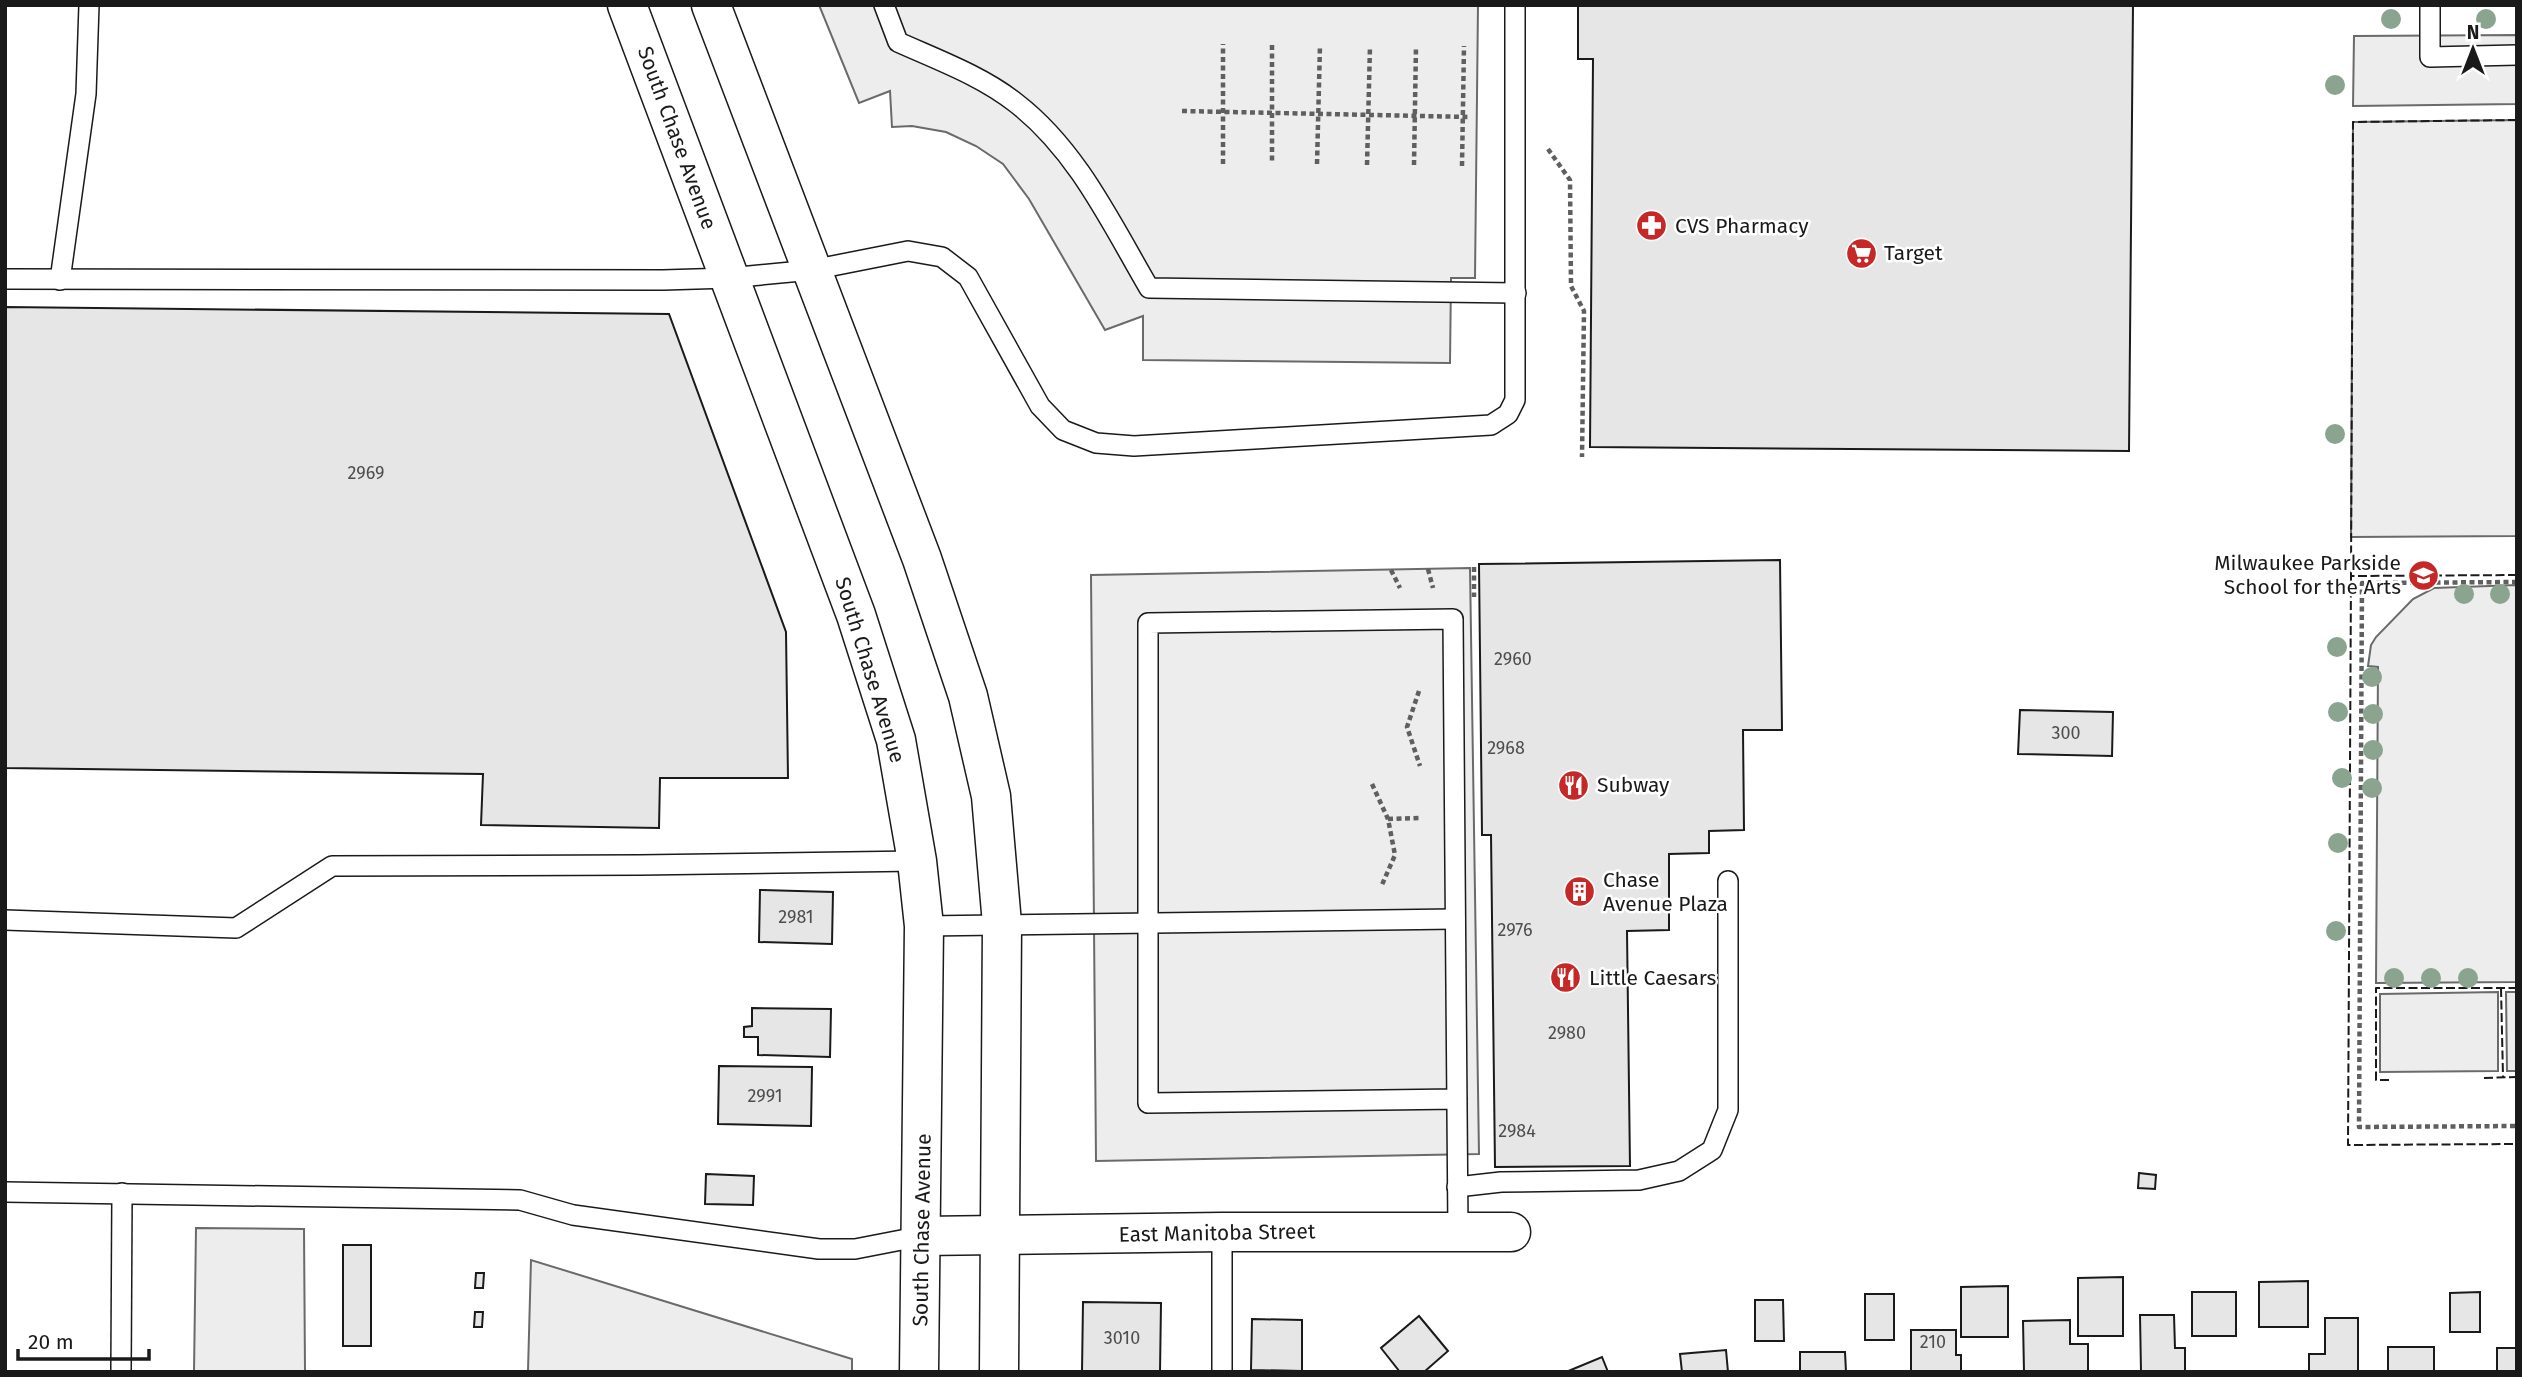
<svg xmlns="http://www.w3.org/2000/svg" width="2522" height="1377" font-family="'Fira Sans',sans-serif">
<rect width="100%" height="100%" fill="#fff"/>
<g fill="#ededed" stroke="#6a6a6a" stroke-width="2">
<path d="M819,5H1478L1475,278H1451L1450,363L1143,360V316L1105,330L1029,199L1003,164L976,146L946,132L912,126L892,127L890,91L859,103Z"/>
<path d="M2517,35V104L2353,106L2354,36Z"/>
<path d="M2517,120V536L2351,537L2353,122Z"/>
<path d="M1470,568L1479,1154L1096,1161L1091,575Z"/>
<path d="M2517,585V982L2376,983L2378,667L2368,666L2371,645L2376,637L2413,599L2434,588Z"/>
<path d="M2498,992V1071L2380,1072V994Z"/>
<path d="M2506,992H2517V1071H2507Z"/>
<path d="M196,1228L304,1229L305,1371H528L531,1260L852,1359V1372H194Z"/>
</g>
<g fill="#e6e6e6" stroke="#1a1a1a" stroke-width="2">
<path d="M1578,5H2133L2129,451L1590,447L1593,59H1578Z"/>
<path d="M5,307L669,314L786,632L788,778H660L659,828L481,825L483,774L5,768Z"/>
<path d="M1780,560L1782,730H1743L1744,830L1709,831V853L1669,854V930L1627,931L1630,1166L1495,1167L1491,835H1482L1479,564Z"/>
<path d="M2020,710L2113,712L2112,756L2018,754Z"/>
<path d="M760,890L833,892L832,944L759,942Z"/>
<path d="M752,1008L831,1009L830,1057L758,1055V1037H744V1027L752,1026Z"/>
<path d="M719,1066L812,1067L811,1126L718,1124Z"/>
<path d="M2139,1173L2156,1175L2155,1189L2138,1188Z"/>
<path d="M706,1174L754,1176L753,1205L705,1204Z"/>
<rect x="343" y="1245" width="28" height="101"/>
<path d="M476,1273H484L483,1288H475Z"/>
<path d="M2123,1277V1336H2078V1278Z"/>
<path d="M2308,1281V1327H2259V1282Z"/>
<path d="M2008,1286V1337H1961V1287Z"/>
<rect x="2192" y="1292" width="44" height="44"/>
<path d="M2480,1292V1332H2450V1293Z"/>
<rect x="1865" y="1294" width="29" height="46"/>
<path d="M1755,1300H1783L1784,1341H1755Z"/>
<path d="M1083,1302L1161,1303L1160,1372H1082Z"/>
<path d="M475,1312H483L482,1327H474Z"/>
<path d="M2140,1315H2174L2175,1348H2185V1372H2141Z"/>
<path d="M1419,1316L1448,1351L1424,1372H1400L1381,1348Z"/>
<path d="M2325,1318H2358V1372H2309V1354H2325Z"/>
<path d="M1252,1319L1302,1320V1371L1251,1370Z"/>
<path d="M2070,1320V1344H2088V1372H2024L2023,1321Z"/>
<path d="M1911,1330H1956V1355H1961V1372H1911Z"/>
<rect x="2388" y="1347" width="46" height="25"/>
<rect x="2497" y="1348" width="20" height="24"/>
<path d="M1726,1350L1728,1372H1682L1680,1354Z"/>
<path d="M1800,1352H1845L1846,1372H1800Z"/>
<path d="M1602,1357L1608,1372H1566Z"/>
</g>
<g fill="none" stroke-linecap="round" stroke-linejoin="round">
<defs>
<g id="lane">
<path d="M884,5L898,42C938,60 982,76 1016,103C1077,150 1111,223 1149,288L1516,293"/>
<path d="M2430,5V57L2517,55"/>
<path d="M5,279L663,280L729,278L812,270L908,251L942,257L968,277L1040,406L1063,430L1096,443L1134,446L1491,425L1508,414L1515,400V5"/>
<path d="M60,280L86,94L89,5"/>
<path d="M5,920L236,928L332,866L640,865L917,861"/>
<path d="M924,926L1455,919"/>
<path d="M1457,1099L1148,1103V623L1453,619L1458,1231"/>
<path d="M1457,1187L1501,1182L1639,1180L1679,1171L1712,1150L1728,1110V881"/>
<path d="M5,1192L520,1200L573,1215L819,1249H855L922,1236"/>
<path d="M121,1372L122,1193"/>
<path d="M1222,1372V1232"/>
</g>
<path id="street" d="M922,1236L1222,1232H1511"/>
<g id="primary">
<path d="M627,5L856,615L896,740L917,861L924,926L919,1372"/>
<path d="M711,5L922,559L968,696L991,796L1002,924L999,1372"/>
</g>
</defs>
<use href="#lane" stroke="#1a1a1a" stroke-width="22"/>
<use href="#street" stroke="#1a1a1a" stroke-width="41"/>
<use href="#primary" stroke="#1a1a1a" stroke-width="41"/>
<g stroke="#5f5f5f" stroke-width="4.5" stroke-dasharray="5 3.5" stroke-linecap="butt">
<path d="M1272,45V164"/>
<path d="M1182,111L1470,117"/>
<path d="M1548,149L1570,180L1571,286L1584,311L1582,457"/>
<path d="M1223,164V44"/>
<path d="M1317,164L1320,45"/>
<path d="M1367,165L1370,46"/>
<path d="M1414,165L1416,46"/>
<path d="M1462,166L1464,46"/>
<path d="M1474,567V597"/>
<path d="M1428,569L1433,588"/>
<path d="M1391,570L1400,588"/>
<path d="M2517,582L2362,583L2359,1127L2517,1126"/>
<path d="M1419,691L1407,727L1420,766"/>
<path d="M1372,784L1388,819L1395,855L1381,887"/>
<path d="M1388,819L1422,818"/>
</g>
<use href="#lane" stroke="#fff" stroke-width="19"/>
<use href="#street" stroke="#fff" stroke-width="38"/>
<use href="#primary" stroke="#fff" stroke-width="38"/>
<g stroke="#1a1a1a" stroke-width="2" stroke-dasharray="9 3.5" stroke-linecap="butt">
<path d="M2517,120L2353,122L2351,576L2517,575"/>
<path d="M2351,576L2348,1145L2517,1144"/>
<path d="M2501,988L2503,1077"/>
<path d="M2484,1078L2517,1077"/>
<path d="M2389,1080H2376V988H2517"/>
</g>
</g>
<g fill="#8aa48f">
<circle cx="2391" cy="19" r="10"/>
<circle cx="2486" cy="19" r="10"/>
<circle cx="2335" cy="85" r="10"/>
<circle cx="2335" cy="434" r="10"/>
<circle cx="2464" cy="594" r="10"/>
<circle cx="2500" cy="594" r="10"/>
<circle cx="2337" cy="647" r="10"/>
<circle cx="2372" cy="677" r="10"/>
<circle cx="2338" cy="712" r="10"/>
<circle cx="2373" cy="714" r="10"/>
<circle cx="2373" cy="750" r="10"/>
<circle cx="2342" cy="778" r="10"/>
<circle cx="2372" cy="788" r="10"/>
<circle cx="2338" cy="843" r="10"/>
<circle cx="2336" cy="931" r="10"/>
<circle cx="2394" cy="978" r="10"/>
<circle cx="2431" cy="978" r="10"/>
<circle cx="2468" cy="978" r="10"/>
</g>
<defs>
<symbol id="pharmacy-disc" viewBox="-11 -11 22 22"><circle r="9.5" fill="#c62828" stroke="#fff"/><path d="M-2-6h4v4h4v4h-4v4h-4v-4h-4v-4h4Z" fill="#fff"/></symbol>
<symbol id="supermarket-disc" viewBox="-11 -11 22 22"><circle r="9.5" fill="#c62828" stroke="#fff"/><path d="M-6-5.5h2.5l.6 2H6L4.5 2H-2.5L-4.4-4H-6ZM-1.5 3.2a1.3 1.3 0 1 0 .1 0ZM3 3.2a1.3 1.3 0 1 0 .1 0Z" fill="#fff"/></symbol>
<symbol id="school-disc" viewBox="-11 -11 22 22"><circle r="9.5" fill="#c62828" stroke="#fff"/><path d="M0-5L7-2L0 1L-7-2ZM-4 1L0 2.5L4 1V4Q0 6-4 4Z" fill="#fff"/></symbol>
<symbol id="restaurant-disc" viewBox="-11 -11 22 22"><circle r="9.5" fill="#c62828" stroke="#fff"/><path d="M-5-6h1v4h1v-4h1v4h1v-4h1v5L-1.5 .5V6h-2V.5L-5-1ZM5-6V6H3V1.5H1.5Q1.5-4 5-6Z" fill="#fff"/></symbol>
<symbol id="building-disc" viewBox="-11 -11 22 22"><circle r="9.5" fill="#c62828" stroke="#fff"/><path d="M-4-6H4V6H1V3H-1V6H-4ZM-2.5-4.3h1.7v1.8h-1.7ZM.8-4.3h1.7v1.8H.8ZM-2.5-1h1.7V.8h-1.7ZM.8-1h1.7V.8H.8Z" fill="#fff"/></symbol>
</defs>
<g fill-rule="evenodd">
<use href="#pharmacy-disc" x="1634" y="208" width="35" height="35"/>
<use href="#supermarket-disc" x="1844" y="236" width="35" height="35"/>
<use href="#school-disc" x="2406" y="558" width="35" height="35"/>
<use href="#restaurant-disc" x="1556" y="768" width="35" height="35"/>
<use href="#building-disc" x="1562" y="874" width="35" height="35"/>
<use href="#restaurant-disc" x="1548" y="960" width="35" height="35"/>
</g>
<g text-anchor="middle" dominant-baseline="central" stroke-width="5" stroke-linejoin="round" paint-order="stroke">
<g font-size="18" fill="#4d4d4d">
<text x="366" y="473">2969</text>
<text x="1513" y="659">2960</text>
<text x="2066" y="733">300</text>
<text x="1506" y="748">2968</text>
<text x="796" y="917">2981</text>
<text x="1515" y="930">2976</text>
<text x="1567" y="1033">2980</text>
<text x="765" y="1096">2991</text>
<text x="1517" y="1131">2984</text>
<text x="1122" y="1338">3010</text>
<text x="1933" y="1342">210</text>
</g>
<g font-size="21" fill="#1a1a1a" stroke="#fff">
<text transform="translate(677 138) rotate(70)">South Chase Avenue</text>
<text transform="translate(870 670) rotate(73)">South Chase Avenue</text>
<text transform="translate(922 1230) rotate(-89)">South Chase Avenue</text>
<text transform="translate(1217 1233) rotate(-1)">East Manitoba Street</text>
</g>
<g font-size="21" fill="#1a1a1a" stroke="#fff" text-anchor="start">
<text x="1675" y="226">CVS Pharmacy</text>
<text x="1884" y="253">Target</text>
<text x="2401" y="563" text-anchor="end">Milwaukee Parkside<tspan x="2401" dy="24">School for the Arts</tspan></text>
<text x="1597" y="785">Subway</text>
<text x="1603" y="880">Chase<tspan x="1603" dy="24">Avenue Plaza</tspan></text>
<text x="1589" y="978">Little Caesars</text>
</g>
</g>
<rect width="2522" height="1377" fill="none" stroke="#1a1a1a" stroke-width="14"/>
<g transform="translate(2473 49)" stroke="#ffffff" stroke-width="5" paint-order="stroke">
<path d="M0-5L12 26L0 18L-12 26Z" fill="#1a1a1a"/>
<text y="-10" font-size="19" font-weight="bold" text-anchor="middle" fill="#1a1a1a">N</text>
</g>
<path d="M18 1349v10h131v-10" fill="none" stroke="#1a1a1a" stroke-width="3.5"/>
<text x="28" y="1349" font-size="21" fill="#1a1a1a" stroke="#ffffff" stroke-width="5" paint-order="stroke">20 m</text>
</svg>
